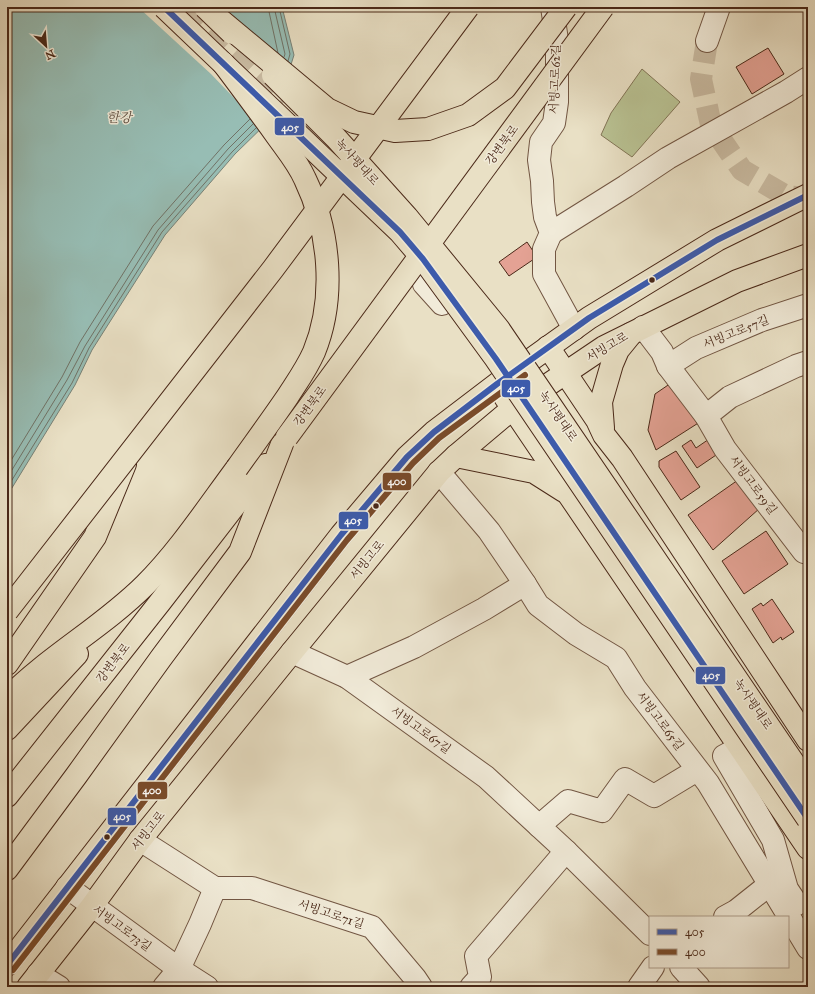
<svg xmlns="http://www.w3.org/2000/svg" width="815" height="994" font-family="'IM FELL Great Primer','Noto Serif KR',serif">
<rect width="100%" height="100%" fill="#e9e0c5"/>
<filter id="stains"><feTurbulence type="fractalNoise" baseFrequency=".005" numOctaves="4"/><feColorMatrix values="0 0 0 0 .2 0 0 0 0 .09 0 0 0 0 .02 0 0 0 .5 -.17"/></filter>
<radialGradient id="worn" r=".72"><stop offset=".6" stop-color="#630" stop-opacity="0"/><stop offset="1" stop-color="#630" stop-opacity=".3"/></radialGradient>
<path fill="#b9c293" stroke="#827556" d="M642,69L680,102L632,157L601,135L611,113Z"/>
<path fill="#97bdb4" stroke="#788176" d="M7,7H282L294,55L275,115L235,154L165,235L92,350L75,385L7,496Z"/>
<path fill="#e9e0c5" d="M138,7H223L292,69L277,116L264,129L211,74Z"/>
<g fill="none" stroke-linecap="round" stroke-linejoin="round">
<g stroke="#707266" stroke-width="1">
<path d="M268,7L278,53"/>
<path d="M274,7L285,54L284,57"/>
<path d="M279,7L290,54L288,61"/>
<path d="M7,467L62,377L80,342L153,226L224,145L250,119"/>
<path d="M7,478L67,380L85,346L158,230L228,149L253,124"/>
<path d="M7,488L72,383L89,348L162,232L232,152L256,128"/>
</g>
</g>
<g fill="#e4a294" stroke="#4a2818">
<path d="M768,48L784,74L752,94L736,67Z"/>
<path d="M527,242L537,257L509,276L499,262Z"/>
<path d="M674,381L703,420L656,450L648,430L655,394Z"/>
<path d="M712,437L722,451L697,468L682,446L691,440L696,448Z"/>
<path d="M676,451L700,487L681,500L659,467V461Z"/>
<path d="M738,480L760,508L713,550L688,515Z"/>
<path d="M766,531L788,564L744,594L722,561Z"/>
<path d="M772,599L794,632L782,640L781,637L773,643L752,609L761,603L763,606Z"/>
</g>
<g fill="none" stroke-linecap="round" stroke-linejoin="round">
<g stroke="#c9bba2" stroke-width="22" stroke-dasharray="22 11" stroke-linecap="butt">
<path d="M187,7L285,101"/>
<path d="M707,41L701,79L711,125L742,170L786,196L808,198"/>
</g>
<defs>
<g id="minor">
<path d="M552,7L557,40V102L554,123L541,142L539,160L542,181L543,202L545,217L551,233L544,249V274L574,329"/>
<path d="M707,41L719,7"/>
<path d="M551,233L626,186L668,158L786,92L808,78"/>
<path d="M424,284L442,304"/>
<path d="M643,327L662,352L668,366L706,416L725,449L804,552"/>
<path d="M668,366L696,348L762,320L808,305"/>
<path d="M706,416L730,397L796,366L808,362"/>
<path d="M439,472L489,531L525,584"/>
<path d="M292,652L347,677L486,777L566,851L650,934"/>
<path d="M347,677L414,647L484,609L525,584L538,605L576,634L616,658L635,688L708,783L808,948"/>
<path d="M735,750L724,756L773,840L787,889L797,904"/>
<path d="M539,826L568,801L602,811L625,779L654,796L697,770"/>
<path d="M140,840L215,888H252L372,927L415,978L421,987"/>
<path d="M67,887L179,969L207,987"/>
<path d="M725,917L736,911L770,884"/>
<path d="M681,967L699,987"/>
<path d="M38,974L59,987"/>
<path d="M164,987L179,969L200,924L215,888"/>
<path d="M471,987L480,977L476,956L566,851"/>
<path d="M639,987L653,967"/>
</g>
<g id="major">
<path d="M548,347L597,420L604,435L622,458L808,740"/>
<path d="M505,397L545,456L569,495L808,848"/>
<path d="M603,428L601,402L612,364L618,350L631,334"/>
<path d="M456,456L534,472L564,491"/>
<path d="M7,965L341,535L407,457L434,432L497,384L589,318L717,240L808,195"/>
<path d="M28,987L92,906L140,840L292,652L439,472L456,456L512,409L604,347L737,281L808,255"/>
</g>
<g id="highway">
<path d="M7,664L95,537L125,464"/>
<path d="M7,699C49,656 103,627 145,585C179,551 208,507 237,468"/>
<path d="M7,729L77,654"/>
<path d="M7,796L161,601L266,465"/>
<path d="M7,869L76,776L161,658L240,552L282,444"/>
</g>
</defs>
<use href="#minor" stroke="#725643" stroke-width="24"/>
<use href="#major" stroke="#4a2818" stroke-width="24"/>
<use href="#highway" stroke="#4a2818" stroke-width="24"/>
<use href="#minor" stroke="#f1ebd9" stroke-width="22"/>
<use href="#major" stroke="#e9e0c5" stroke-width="22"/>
<use href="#highway" stroke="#e9e0c5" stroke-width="22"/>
<defs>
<g id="major-bridge">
<path d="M164,7L400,232L423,259L496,359L808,819"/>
<path d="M205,7L232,33"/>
<path d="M273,75L336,138L407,217L498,328L808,784"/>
</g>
<g id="highway-bridge">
<path d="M219,19L327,109L354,122L395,131L428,129L468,115L505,88L566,7"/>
<path d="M223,63C241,87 259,111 277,136C287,150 298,163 305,179C330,231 336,298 314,352C307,368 297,382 288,396C271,421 254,444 237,468"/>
<path d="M287,437L603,7"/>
<path d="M7,611L273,269L468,7"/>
</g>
</defs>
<use href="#major-bridge" stroke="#4a2818" stroke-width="24" stroke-linecap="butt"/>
<use href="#highway-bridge" stroke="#4a2818" stroke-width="24" stroke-linecap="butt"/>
<use href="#major-bridge" stroke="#e9e0c5" stroke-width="22"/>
<use href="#highway-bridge" stroke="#e9e0c5" stroke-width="22"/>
<defs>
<g id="bus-1">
<path d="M164,7L400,232L423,259L496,359L808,819"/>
<path d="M7,965L341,535L407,457L434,432L497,384L589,318L717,240L808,195"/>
</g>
<path id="bus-2" d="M13,970L347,540L413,463L439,438L525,375"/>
</defs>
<use href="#bus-1" stroke="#f1ebd9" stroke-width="9"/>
<use href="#bus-2" stroke="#f1ebd9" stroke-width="9"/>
<use href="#bus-1" stroke="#3d5bab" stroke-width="6"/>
<use href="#bus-2" stroke="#7a4b2a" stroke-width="6"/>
</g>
<g fill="#4a2818" stroke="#f1ebd9" stroke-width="1.5">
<circle cx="652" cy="280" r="3.5"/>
<circle cx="376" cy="506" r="3.5"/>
<circle cx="107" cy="837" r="3.5"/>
</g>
<g text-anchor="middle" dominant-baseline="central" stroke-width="3" stroke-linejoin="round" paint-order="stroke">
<g font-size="12" fill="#4a2818" stroke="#f1ebd9">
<text transform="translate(555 79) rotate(-88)">서빙고로62길</text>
<text transform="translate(502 145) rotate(-54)">강변북로</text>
<text transform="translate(357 162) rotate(48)">녹사평대로</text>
<text transform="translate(736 332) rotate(-22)">서빙고로57길</text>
<text transform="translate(607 347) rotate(-31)">서빙고로</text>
<text transform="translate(310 406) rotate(-54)">강변북로</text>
<text transform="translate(558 416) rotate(56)">녹사평대로</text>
<text transform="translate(753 485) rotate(53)">서빙고로59길</text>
<text transform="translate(367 560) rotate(-51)">서빙고로</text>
<text transform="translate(113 663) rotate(-52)">강변북로</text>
<text transform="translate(753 704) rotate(56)">녹사평대로</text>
<text transform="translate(660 721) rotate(53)">서빙고로65길</text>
<text transform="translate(421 730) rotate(36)">서빙고로67길</text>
<text transform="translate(148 831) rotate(-52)">서빙고로</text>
<text transform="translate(331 914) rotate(18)">서빙고로71길</text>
<text transform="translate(122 928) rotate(36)">서빙고로73길</text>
</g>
<g font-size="13" font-style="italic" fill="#5d4d3f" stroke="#f1ebd9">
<text x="119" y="118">한강</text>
</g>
</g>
<g stroke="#f1ebd9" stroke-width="1.5">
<rect x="274" y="117" width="31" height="19" rx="4" fill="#3d5bab"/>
<rect x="501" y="379" width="30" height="19" rx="4" fill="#3d5bab"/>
<rect x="382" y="472" width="30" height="19" rx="4" fill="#7a4b2a"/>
<rect x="338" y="511" width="31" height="19" rx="4" fill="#3d5bab"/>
<rect x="695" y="666" width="31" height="19" rx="4" fill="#3d5bab"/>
<rect x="137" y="781" width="31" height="19" rx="4" fill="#7a4b2a"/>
<rect x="107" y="807" width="30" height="19" rx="4" fill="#3d5bab"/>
</g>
<g font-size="11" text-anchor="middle" font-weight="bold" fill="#fff">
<text x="290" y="131">405</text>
<text x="516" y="392">405</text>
<text x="397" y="485">400</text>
<text x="353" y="524">405</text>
<text x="711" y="679">405</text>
<text x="152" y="794">400</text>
<text x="122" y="820">405</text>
</g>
<rect width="815" height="994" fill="none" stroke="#e9e0c5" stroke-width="24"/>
<rect x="8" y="8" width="799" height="978" fill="none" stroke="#4a2818" stroke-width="2"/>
<rect x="12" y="12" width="791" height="970" fill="none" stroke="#4a2818"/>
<rect x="649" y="916" width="140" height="52" fill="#f1ebd9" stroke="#ae9d8c"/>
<rect x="657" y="929" width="20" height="6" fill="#3d5bab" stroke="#ae9d8c"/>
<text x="685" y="936" font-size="12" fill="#4a2818">405</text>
<rect x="657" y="949" width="20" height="6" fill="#7a4b2a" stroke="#ae9d8c"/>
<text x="685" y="956" font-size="12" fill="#4a2818">400</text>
<g transform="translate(46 46) rotate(154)" stroke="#f1ebd9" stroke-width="3" paint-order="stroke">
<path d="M0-3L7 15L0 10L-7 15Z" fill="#4a2818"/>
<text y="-6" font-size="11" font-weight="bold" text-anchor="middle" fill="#4a2818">N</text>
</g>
<rect width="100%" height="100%" filter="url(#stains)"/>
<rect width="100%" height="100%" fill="url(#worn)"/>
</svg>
